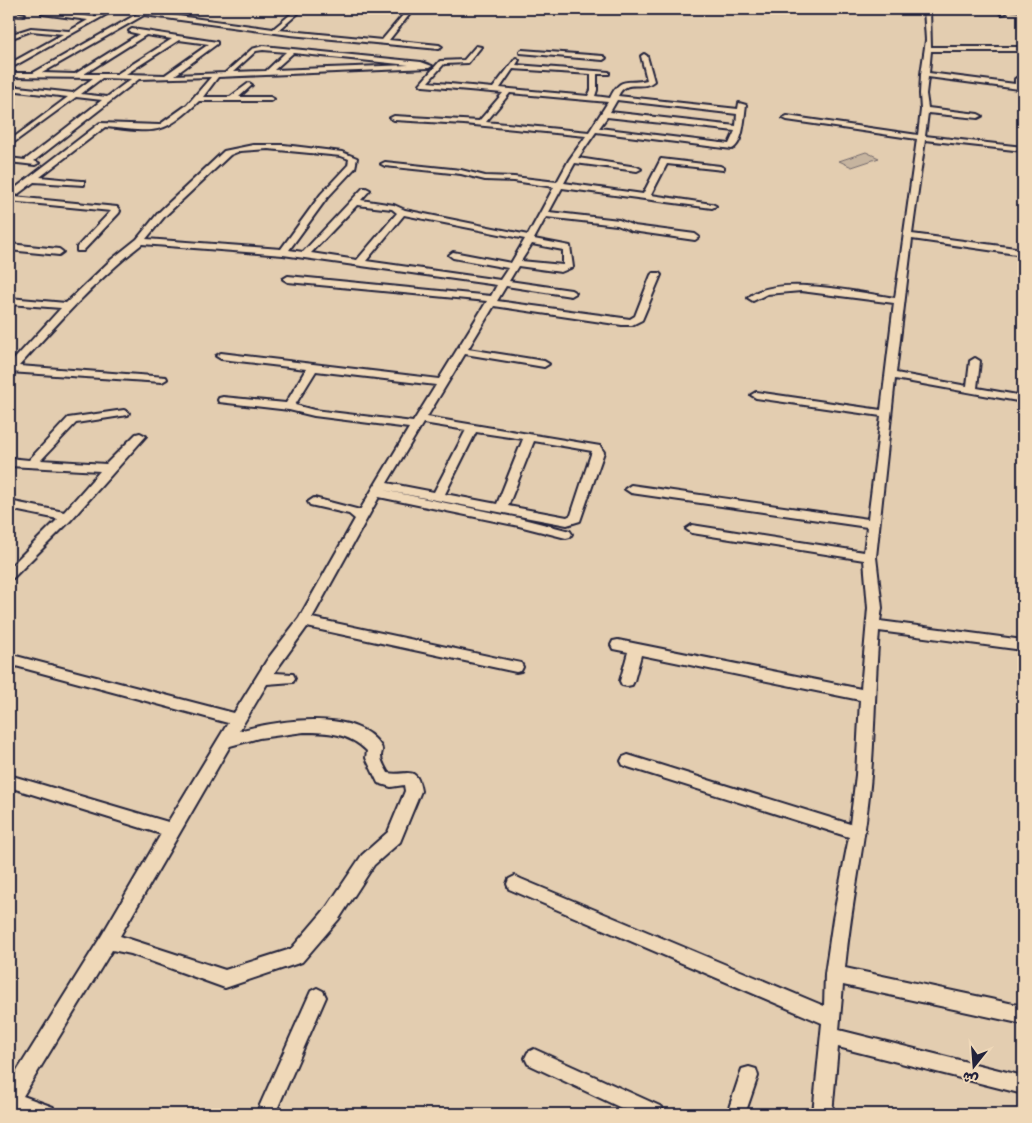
<svg xmlns="http://www.w3.org/2000/svg" width="1032" height="1123" font-family="Itim,'Playpen Sans Arabic',sans-serif">
<rect width="100%" height="100%" fill="#e3cdb0"/>
<filter id="ink" filterUnits="userSpaceOnUse"><feTurbulence type="fractalNoise" baseFrequency=".02" numOctaves="2"/><feDisplacementMap in="SourceGraphic" scale="10" xChannelSelector="R" yChannelSelector="G"/><feConvolveMatrix kernelMatrix="1 2 1 2 8 2 1 2 1" color-interpolation-filters="sRGB"/></filter>
<g filter="url(#ink)">
<path fill="#c6b49f" stroke="#746b6d" d="M866,152L879,158L852,167L839,161Z"/>
<g fill="none" stroke-linecap="round" stroke-linejoin="round">
<defs>
<g id="minor">
<path d="M46,9H53L50,12L94,17L109,9H116L9,69V64L63,34L31,31L9,39V35L31,28L69,31L88,20L42,14V12Z"/>
<path d="M146,9H150L149,12L273,29L297,9H303L279,30L382,40L408,9H414L389,40L439,45L442,47L439,49L290,35L144,15L42,73L75,74L139,34L130,32L129,31L132,29L217,42V44L175,75L225,73L252,49L263,46L421,62L432,66L429,68L218,77L203,97H230L249,83L252,85L251,86L239,97H270L274,99L270,101H199C161,138 154,131 105,127L40,177L81,181H84V185L34,182L14,197L117,207L120,211L119,213L83,251H77V247L111,211L9,201V193L100,123L159,125L187,105L211,77L139,79L34,161L39,163L35,165L9,162V158L25,160L102,100L76,97L9,146V141L68,97L9,90V86L73,93L93,78L9,77V73H33ZM146,35L172,39L117,74H84ZM179,40L209,44L165,75L126,74ZM263,50L286,52L266,71L233,72L256,51ZM293,53L409,65L274,70ZM102,78L131,79L107,97L81,94Z"/>
<path d="M337,9L386,11L388,9H394L388,15Z"/>
<path d="M924,9H930L931,47H1023V51H931L929,73L1015,84V79L1018,77L1021,79L1022,87L1019,89L928,77L926,94L928,108L978,114L982,116L978,118L928,113L925,136L1023,147V151L925,140L912,234L1023,249V255L912,239L896,373L967,386L970,361L975,358L980,361L977,388L1023,396V402L895,379L876,557L882,608L880,621L1023,640V650L879,631C875,679 875,727 871,775C866,840 851,903 845,968L1023,1006V1024L843,985L839,1030L1023,1076V1094L838,1047L832,1114H813L822,1023L509,889L507,884L509,879L515,876L521,879L824,1006L825,974L833,919L849,837L628,767L623,765L621,761L623,757L628,755L850,824L856,775L860,700L641,655L634,681L632,685L627,686L622,685L620,681L628,652L613,649L611,645L613,641L618,640L861,689L868,608L864,560L692,533L686,529L692,525L864,552L867,527L631,493L625,489L631,485L868,519L881,416L756,398L751,395L756,392L881,410L894,303L801,291L767,294L753,301L748,298C773,273 862,293 895,298L917,139L787,120L783,118L787,116L918,135L921,110L920,94L921,74L926,40Z"/>
<path d="M998,9H1004L1006,13L1001,14Z"/>
<path d="M1009,9H1023V11Z"/>
<path d="M9,11L25,14L22,16L9,15Z"/>
<path d="M476,46L481,47L468,63L444,64L428,82L493,88L516,58L519,60L516,65L609,72V74H597V90L595,96L610,98C621,75 627,85 647,80L641,56L644,54L647,56L654,81C641,92 627,77 618,96L738,109L739,103L746,105C744,117 744,143 732,149L596,132L578,158L637,167L641,169L637,171L575,163L564,183L643,194L661,159L720,166L724,168L723,170L667,164L651,195L712,204L716,206L712,208L562,188L549,212L619,220L634,226L695,234L699,237L695,240L632,231L617,225L546,217L534,239L570,246L573,267L561,272L518,266L509,281L571,290L576,293L571,296L506,286L497,301L630,319L635,316L651,275L653,273H659L661,275L642,320L632,325H622L494,306L468,349L544,361L549,364L544,367L465,354L427,417L600,446L604,452L580,521L567,525L383,490L519,518L570,531L572,534L570,537L566,538L519,526L379,497L312,618L516,662L521,663L523,667L521,671L516,672L307,627L274,673L293,674L295,678L293,682L267,684L239,731C276,721 354,707 380,745C384,750 381,752 381,756C381,762 386,769 388,773C405,777 417,763 421,791L400,842L374,865L339,919L302,962L296,964L225,988L131,954L112,950L23,1096L53,1107L55,1114H20L9,1110V1084L102,935L161,834L9,787V775L168,822L228,723L12,665L9,664V656L12,655L234,713L267,660L299,618L355,519L349,514L310,505L308,502L314,498L360,510L409,428L314,416L289,410L219,402L218,400L219,398L223,397L286,403L306,369L221,359L216,356L221,353L439,379L487,301L288,282L283,279L288,276L491,296L497,285L283,255L142,244C96,280 58,323 19,366L166,377L167,379L162,382L9,372V365L61,308L9,304V298L66,303L112,259L137,239L159,212L224,151L253,145H284L342,152L357,158L355,168L327,198L289,250L303,252L363,188H366L370,190L361,200L394,205L405,210L528,235L554,187L514,181L485,180L461,174L385,166L381,164L385,162L461,170L485,176L514,177L557,182L569,160L586,136L464,124L394,120L390,118L394,116L479,121L503,93L423,86L420,84L440,61L464,60ZM513,69L591,74V90L588,96L500,88ZM510,93L608,102L589,132L486,122ZM617,100L737,114L736,126L610,112ZM607,117L735,131L729,144L599,128ZM268,149L341,156L349,159L348,165L321,194L281,249L146,239L165,216L230,155L240,151ZM357,205L392,209L397,213L357,260L311,253ZM404,215L525,239L511,263L453,252L449,255L453,258L508,268L500,280L366,261ZM532,244L563,250V265L521,261ZM316,371L436,385L413,422L314,410L295,405ZM423,423L466,430L434,492L387,483ZM476,432L523,439L497,504L445,494ZM534,441L592,451L571,515L567,517L508,506ZM304,732C328,732 349,733 367,751L366,758L378,783L391,787L404,785L405,791L388,832L362,855L327,907L291,949L225,970L120,936L230,746L259,738Z"/>
<path d="M522,50L603,56L606,58L603,60L520,53V51Z"/>
<path d="M9,244L59,249L63,252L59,255L9,250Z"/>
<path d="M124,410L129,413L128,415L76,423L41,460L106,464L136,434L140,433L146,436L71,520L13,578L9,579V568L58,519L9,509V501L64,512L100,471L9,466V458L29,460L68,418Z"/>
<path d="M317,988L323,991L326,997L275,1114H256L311,991Z"/>
<path d="M534,1049L662,1107L664,1114H634L528,1064L525,1058L528,1052Z"/>
<path d="M749,1067L756,1069L758,1076L745,1114H727L742,1069Z"/>
</g>
</defs>
<use href="#minor" stroke="#22223b" stroke-width="4"/>
<use href="#minor" fill="#efd8b8" fill-rule="evenodd"/>
</g>
</g>
<rect width="1032" height="1123" fill="none" stroke="#efd8b8" stroke-width="30"/>
<rect x="15" y="15" width="1002" height="1093" fill="none" stroke="#22223b" stroke-width="2" filter="url(#ink)"/>
<g transform="translate(974 1066) rotate(197)" stroke="#efd8b8" stroke-width="4" paint-order="stroke">
<path d="M0-4L9 19L0 12L-9 19Z" fill="#22223b"/>
<text y="-8" font-size="14" font-weight="bold" text-anchor="middle" fill="#22223b">ش</text>
</g>
</svg>
